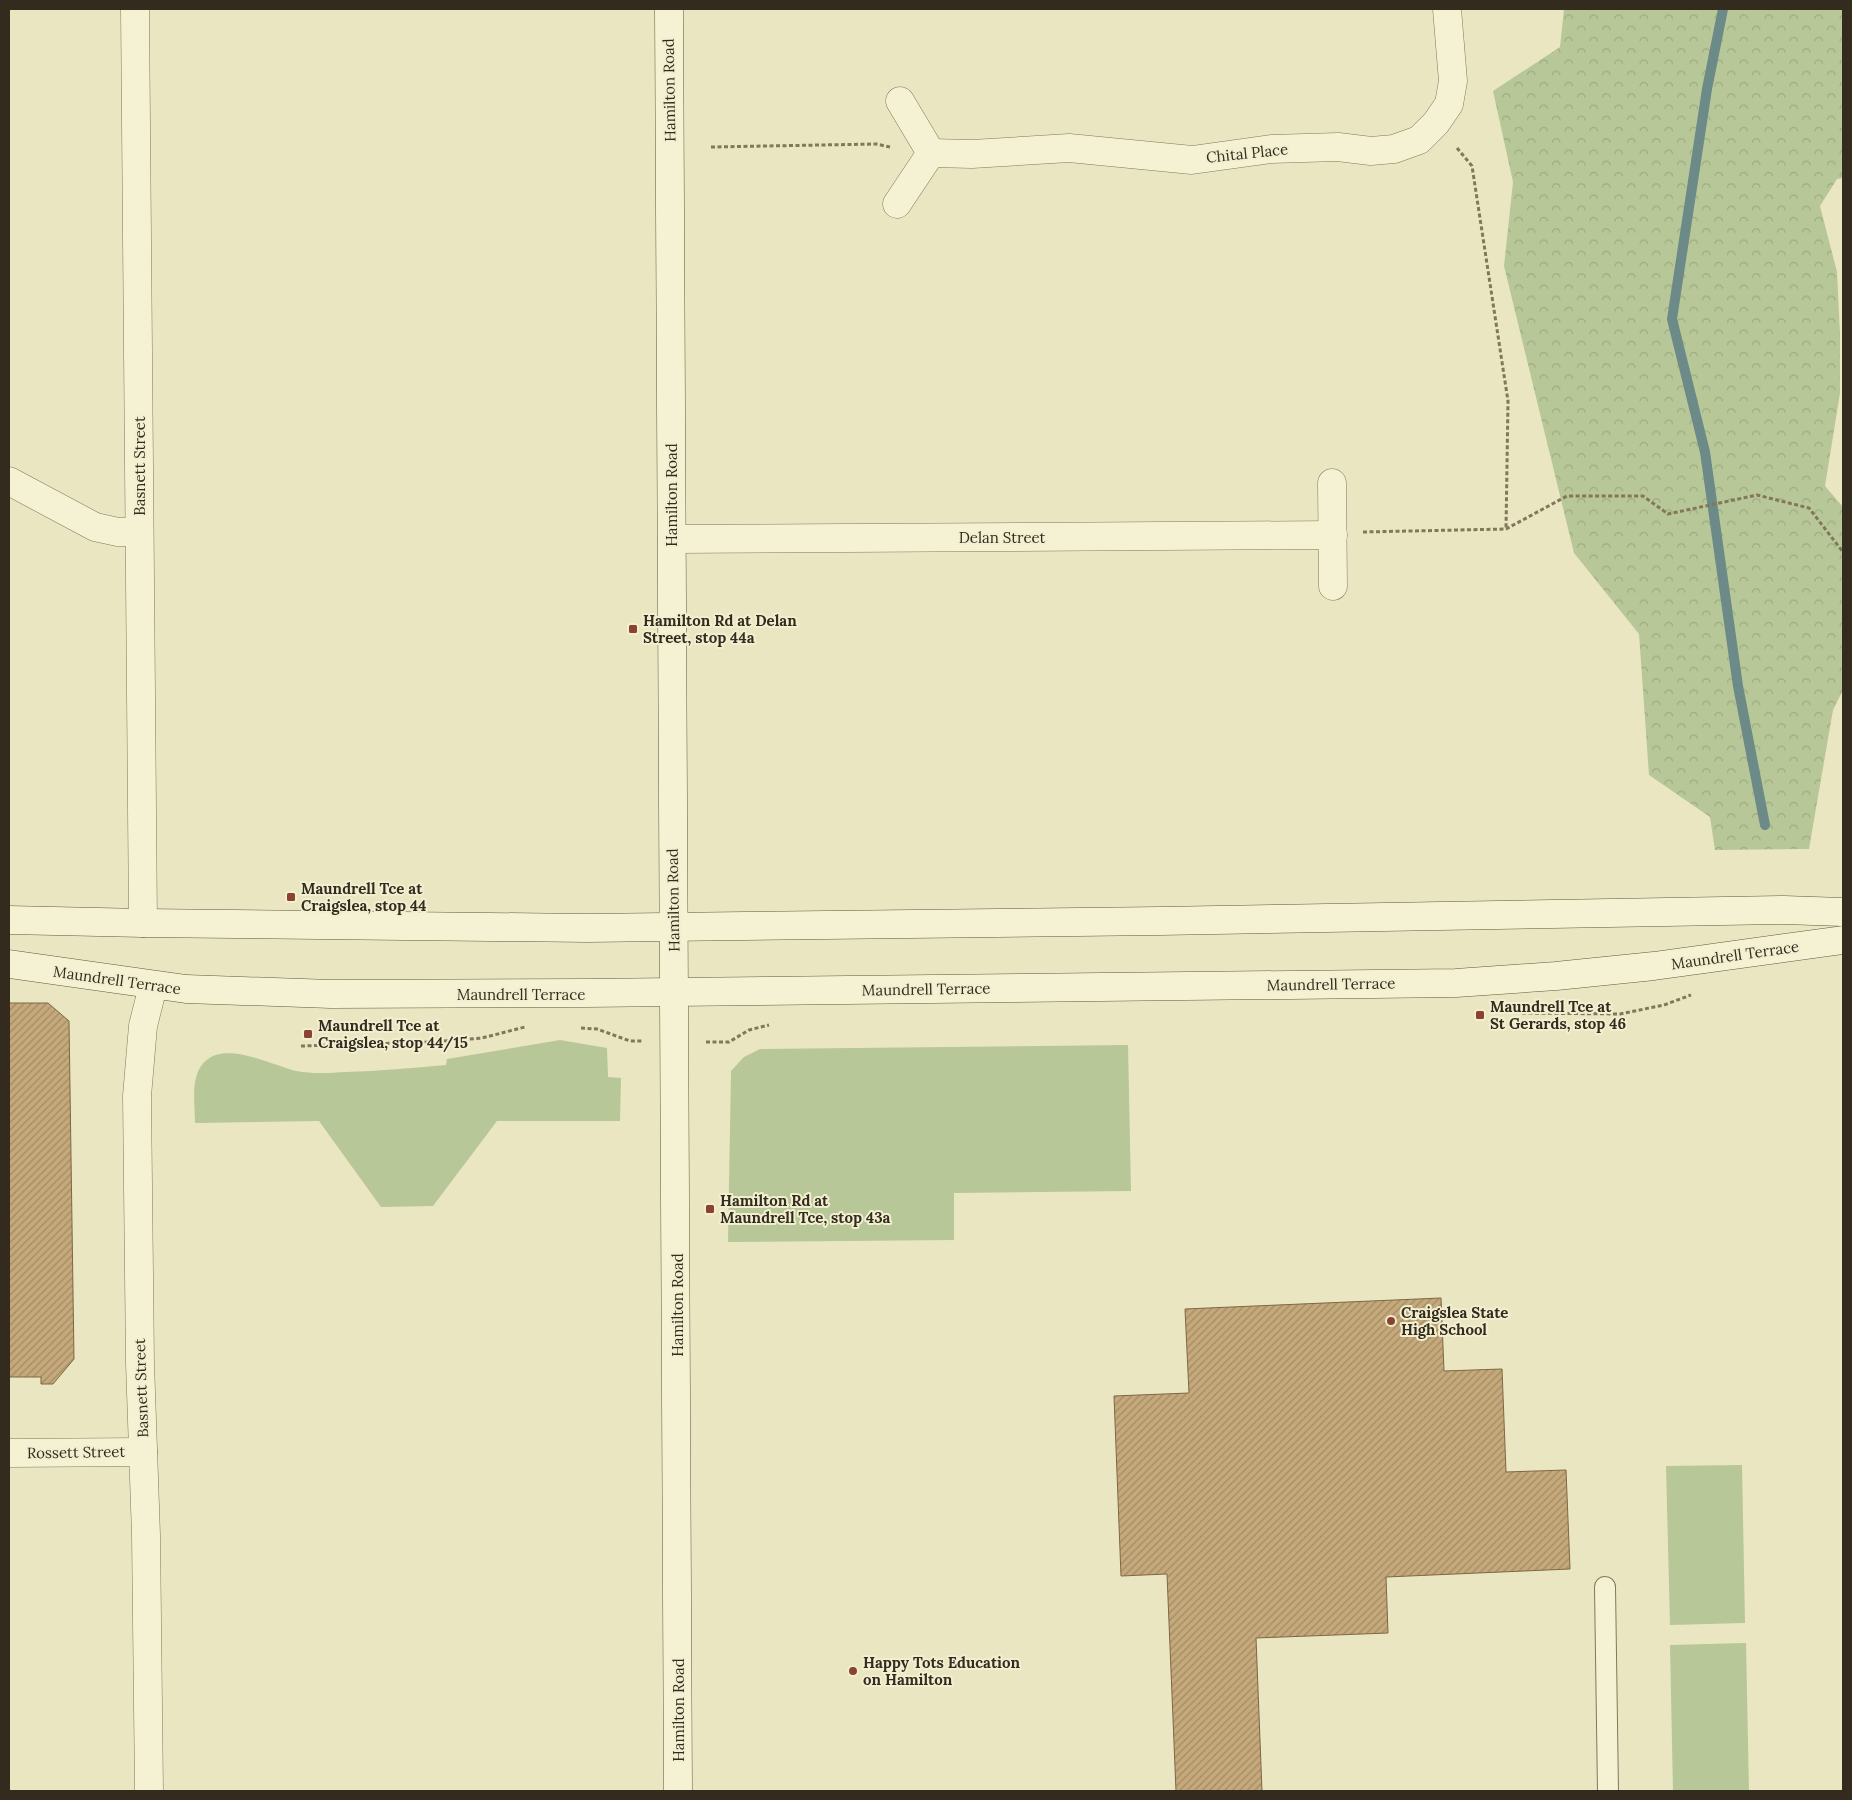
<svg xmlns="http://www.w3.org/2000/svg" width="1852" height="1800" font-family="Lora,serif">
<defs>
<pattern id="forest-crowns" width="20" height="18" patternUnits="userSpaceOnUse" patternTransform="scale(1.25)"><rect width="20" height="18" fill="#b7c797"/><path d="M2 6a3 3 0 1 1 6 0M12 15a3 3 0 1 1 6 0" fill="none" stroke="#9eab82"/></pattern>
<pattern id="building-hatch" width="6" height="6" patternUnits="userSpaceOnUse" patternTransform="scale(1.25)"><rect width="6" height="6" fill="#c5a97b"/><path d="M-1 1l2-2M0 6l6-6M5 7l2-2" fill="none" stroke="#a18a64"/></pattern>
</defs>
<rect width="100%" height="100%" fill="#eae6c2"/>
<g fill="#b7c797">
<path d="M560,1040L607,1048L608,1077L621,1078L620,1121H497L433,1206L381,1207L319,1121L195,1123C195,1103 189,1072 208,1059C230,1043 272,1065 296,1071C312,1074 330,1073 346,1072C379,1071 412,1068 446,1065L447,1059Z"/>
<path d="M1128,1045L1131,1191L954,1193V1240L728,1242L731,1071L744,1057L760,1049Z"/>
<path d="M1742,1465L1745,1623L1670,1625L1666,1466Z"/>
<path d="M1746,1643L1749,1791H1673L1670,1645Z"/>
</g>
<path fill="url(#forest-crowns)" d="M1564,9H1843V178L1837,179L1820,206L1837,272L1840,334V393L1825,486L1843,507V690L1833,710L1809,849L1715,850L1710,817L1649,775L1639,634L1574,553L1504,266L1513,182L1493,91L1560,47Z"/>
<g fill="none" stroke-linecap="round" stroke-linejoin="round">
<path stroke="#6c8a88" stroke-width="10" d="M1723,9L1707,89L1672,319L1705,452L1738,686L1765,825"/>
</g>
<g fill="url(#building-hatch)" stroke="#7f6743">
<path d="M9,1003H48L69,1021L74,1359L53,1384H41V1377H9Z"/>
<path d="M1441,1298L1444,1371L1502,1369L1506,1472L1566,1470L1570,1569L1386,1577L1388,1633L1256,1638L1262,1791H1176L1167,1574L1121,1576L1114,1396L1189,1393L1185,1309Z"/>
</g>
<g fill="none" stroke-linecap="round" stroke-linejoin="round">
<defs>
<path id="service" d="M1605,1587L1608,1791"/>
<g id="minor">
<path d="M135,9L143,923"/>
<path d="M931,153L972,154L1069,148L1192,160L1271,149L1338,147L1371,151L1394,149L1419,140L1436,123L1449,104L1453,81L1447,9"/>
<path d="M897,204L931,153L900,101"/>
<path d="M9,481L95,527L118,532H139"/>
<path d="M1332,483L1333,586"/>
<path d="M672,539L1333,535"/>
<path d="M9,1453L143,1452"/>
<path d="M149,1791L146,1535L140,1363L137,1096L143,1026L153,986"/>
</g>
<g id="secondary">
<path d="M669,9L678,1791"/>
<path d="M9,920L143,923L587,928L1160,921L1784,910L1843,912"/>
<path d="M9,964L186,989L331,994L586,993L1456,983L1556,976L1654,966L1843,940"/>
</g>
</defs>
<use href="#service" stroke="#82775b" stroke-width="22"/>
<use href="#minor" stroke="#82775b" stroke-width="29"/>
<use href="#secondary" stroke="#64583e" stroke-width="29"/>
<g stroke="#82775b" stroke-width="3" stroke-dasharray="4 2.5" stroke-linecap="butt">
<path d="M711,147L876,144L890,147"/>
<path d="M1457,148L1472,166L1508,401L1506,529"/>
<path d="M1363,532L1506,529L1567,496H1643L1668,514L1757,495L1809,508L1843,552"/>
<path d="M1522,1013L1620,1014L1664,1005L1691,995"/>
<path d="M581,1028L597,1029L630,1041H642"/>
<path d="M706,1042H729L749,1030L769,1025"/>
<path d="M301,1046L432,1042L482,1038L525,1027"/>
</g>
<use href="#service" stroke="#f5f2d4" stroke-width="20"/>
<use href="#minor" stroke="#f5f2d4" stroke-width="28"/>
<use href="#secondary" stroke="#f5f2d4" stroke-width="28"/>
</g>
<g fill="#8c4230" stroke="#f2efd1" stroke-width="2">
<rect x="628" y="624" width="10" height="10" rx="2.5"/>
<rect x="286" y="892" width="10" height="10" rx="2.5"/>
<rect x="1475" y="1010" width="10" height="10" rx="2.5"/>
<rect x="303" y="1029" width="10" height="10" rx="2.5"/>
<rect x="705" y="1204" width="10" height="10" rx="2.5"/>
<circle cx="1391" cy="1321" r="5"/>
<circle cx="853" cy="1671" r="5"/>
</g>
<g text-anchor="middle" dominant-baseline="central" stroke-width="4" stroke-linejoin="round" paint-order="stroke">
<g font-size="15" fill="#332c1e" stroke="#f2efd1">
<text transform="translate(669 90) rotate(-91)">Hamilton Road</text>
<text transform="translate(1247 153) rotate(-6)">Chital Place</text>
<text transform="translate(139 466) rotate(-90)">Basnett Street</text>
<text transform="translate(671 495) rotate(-90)">Hamilton Road</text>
<text x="1002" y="537">Delan Street</text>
<text transform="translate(673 900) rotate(-91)">Hamilton Road</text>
<text transform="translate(1735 955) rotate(-8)">Maundrell Terrace</text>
<text transform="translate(117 980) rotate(8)">Maundrell Terrace</text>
<text transform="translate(1331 984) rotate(-1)">Maundrell Terrace</text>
<text transform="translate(926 989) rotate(-1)">Maundrell Terrace</text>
<text x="521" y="994">Maundrell Terrace</text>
<text transform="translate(677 1305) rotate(-90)">Hamilton Road</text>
<text transform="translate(141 1388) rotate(-92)">Basnett Street</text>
<text transform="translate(76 1452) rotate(-1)">Rossett Street</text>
<text transform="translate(678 1710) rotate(-90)">Hamilton Road</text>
</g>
<g font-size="15" font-weight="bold" fill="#332c1e" stroke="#f2efd1" text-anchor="start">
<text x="643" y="620">Hamilton Rd at Delan<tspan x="643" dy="17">Street, stop 44a</tspan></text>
<text x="301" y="888">Maundrell Tce at<tspan x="301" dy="17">Craigslea, stop 44</tspan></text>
<text x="1490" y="1006">Maundrell Tce at<tspan x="1490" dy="17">St Gerards, stop 46</tspan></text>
<text x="318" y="1025">Maundrell Tce at<tspan x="318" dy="17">Craigslea, stop 44/15</tspan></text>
<text x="720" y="1200">Hamilton Rd at<tspan x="720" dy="17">Maundrell Tce, stop 43a</tspan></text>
<text x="1401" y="1312">Craigslea State<tspan x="1401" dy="17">High School</tspan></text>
<text x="863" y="1662">Happy Tots Education<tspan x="863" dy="17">on Hamilton</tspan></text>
</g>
</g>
<rect width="1852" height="1800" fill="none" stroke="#332c1e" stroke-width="20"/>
</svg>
